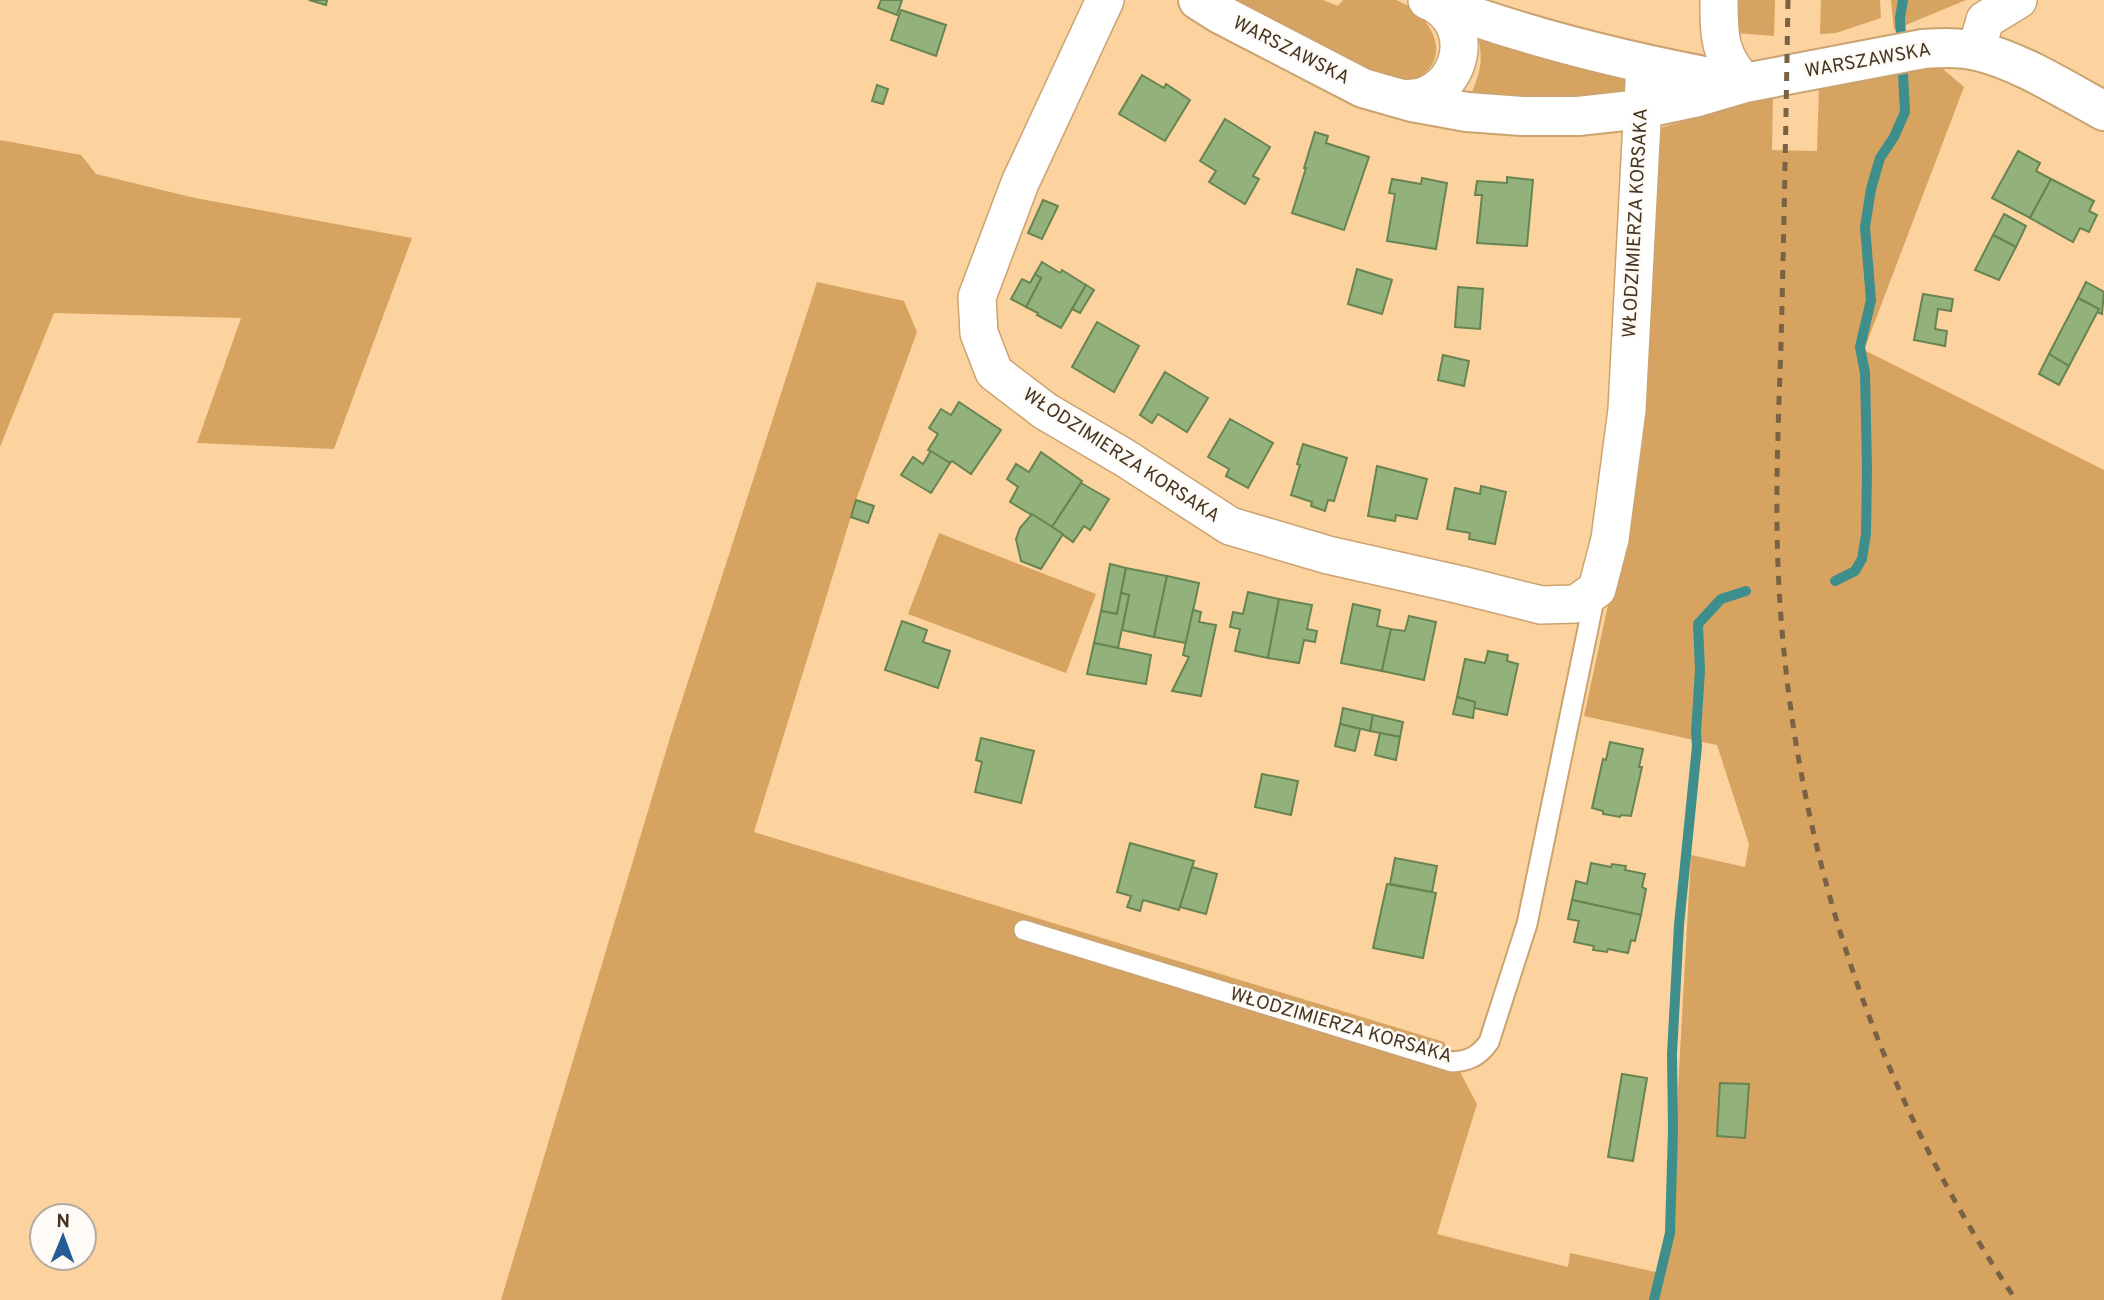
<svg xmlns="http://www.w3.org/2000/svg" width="2104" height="1300" font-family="Overpass,sans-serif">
<rect width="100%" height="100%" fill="#fcd29e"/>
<g fill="#d6a361">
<path d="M1232,0H1323L1338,6L1343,0H1396C1421,9 1450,43 1429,69C1422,76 1414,80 1405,80L1360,68Z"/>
<path d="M1734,0H1775L1774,36L1735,33Z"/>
<path d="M1821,0H1880L1881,18L1836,33L1820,34Z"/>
<path d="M1891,0H1966L1894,30Z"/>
<path d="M1478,36L1629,78V93C1576,97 1525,97 1472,92C1481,70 1483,60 1478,36Z"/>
<path d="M1937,64L1964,87L1864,350L2104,470V1300H501L672,731L817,282L904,301L917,332L856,500L754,832L1444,1042L1477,1104L1437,1234L1568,1267L1570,1253L1660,1273L1670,1233L1691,855L1745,867L1749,844L1717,745L1584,716L1643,443L1660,128L1773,96L1772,150L1817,151L1819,87Z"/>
<path d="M0,140L81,155L96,174L195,198L412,238L334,449L197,443L241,318L54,313L0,447Z"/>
<path d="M939,533L1096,594L1066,673L908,614Z"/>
</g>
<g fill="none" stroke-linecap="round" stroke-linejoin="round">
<g stroke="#3e8f8c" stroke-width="10">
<path d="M1835,581L1855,571L1862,559L1866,534L1867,468L1865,373L1860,347L1871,300L1865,227L1871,189L1880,158L1894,137L1905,112L1900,18L1903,0"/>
<path d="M1654,1300L1670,1233L1673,1130L1672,1054L1679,925L1697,746L1696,733L1700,670L1698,624L1721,599L1746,591"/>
</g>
</g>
<g fill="#93b17b" stroke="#688451" stroke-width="2">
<path d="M309,0H327L326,5Z"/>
<path d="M881,0H902L897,15L878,8Z"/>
<path d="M901,10L946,25L936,56L891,40Z"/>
<path d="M1142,75L1164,88L1166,84L1190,100L1165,141L1119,114Z"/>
<path d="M877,85L888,89L883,104L872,101Z"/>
<path d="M1225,119L1270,147L1253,176L1259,179L1245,204L1209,182L1216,171L1200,161Z"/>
<path d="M1315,132L1328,136L1326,143L1369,157L1344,230L1292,213L1306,168H1304Z"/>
<path d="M2018,151L2040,163L2036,171L2051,179L2030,218L1992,198Z"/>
<path d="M1507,177L1533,180L1527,246L1477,243L1482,195H1475L1477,181L1507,183Z"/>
<path d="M1422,178L1447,183L1436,249L1387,241L1395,194L1389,193L1392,179L1421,184Z"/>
<path d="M2051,179L2094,201L2089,211L2097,215L2089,232L2080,228L2073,242L2030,218Z"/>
<path d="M1043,200L1058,206L1042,239L1028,233Z"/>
<path d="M2004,214L2026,226L2016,247L1993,235Z"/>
<path d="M1993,235L2016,247L1999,280L1975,270Z"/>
<path d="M1042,262L1060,273L1062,270L1086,285L1061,328L1037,315L1038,313L1026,307L1041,278L1035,274Z"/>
<path d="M1357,269L1392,280L1382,314L1348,304Z"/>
<path d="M1035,274L1041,278L1026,307L1011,299L1022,279L1030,283Z"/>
<path d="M2086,282L2104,292L2102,314L2097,312L2099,309L2078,298Z"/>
<path d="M1086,285L1094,290L1080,313L1072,309Z"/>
<path d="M1458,287L1483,289L1480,329L1455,327Z"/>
<path d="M1923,294L1953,299L1951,311L1938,309L1935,329L1947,331L1945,346L1914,340Z"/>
<path d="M2078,298L2099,309L2069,366L2049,354Z"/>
<path d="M1097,322L1139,346L1114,392L1072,367Z"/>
<path d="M2049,354L2069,366L2059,385L2039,374Z"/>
<path d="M1443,355L1469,361L1464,386L1438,380Z"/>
<path d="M1165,372L1208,398L1187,432L1158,414L1152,423L1140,415Z"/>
<path d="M959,402L1001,430L971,474L952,461L950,463L928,450L938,434L929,428L941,409L951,415Z"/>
<path d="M1230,419L1273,443L1248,488L1226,476L1229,469L1208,457Z"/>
<path d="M1303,444L1347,458L1334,501L1328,500L1325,511L1311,506L1312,502L1291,495L1300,465L1297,464Z"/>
<path d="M931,451L950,463L931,493L901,475L913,457L923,464Z"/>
<path d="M1041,452L1082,481L1052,527L1010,502L1018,487L1007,479L1016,464L1029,472Z"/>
<path d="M1377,466L1427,479L1417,519L1396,515L1395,521L1368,516Z"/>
<path d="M1081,483L1109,499L1090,530L1084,526L1073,542L1052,527Z"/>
<path d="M1481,486L1506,492L1495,544L1469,539L1470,533L1447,529L1455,488L1480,494Z"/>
<path d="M856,500L874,506L868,523L851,517Z"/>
<path d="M1032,514L1063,534L1041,569L1021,561L1016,539L1020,528Z"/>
<path d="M1110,564L1126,568L1117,614L1101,611Z"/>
<path d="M1126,568L1167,576L1154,637L1122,630L1129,595L1121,593Z"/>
<path d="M1167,576L1199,583L1186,643L1154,637Z"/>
<path d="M1248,592L1279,599L1268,658L1235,651L1240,629L1230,627L1233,612L1243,614Z"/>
<path d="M1121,593L1129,595L1118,648L1094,643L1101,611L1117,614Z"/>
<path d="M1279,599L1312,605L1307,629L1317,631L1315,642L1304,640L1299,663L1268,658Z"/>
<path d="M1353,604L1380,610L1377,626L1391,629L1382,671L1341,663Z"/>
<path d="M1193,610L1201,612L1199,622L1216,625L1201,696L1172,691L1189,657L1183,655Z"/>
<path d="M1409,616L1436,622L1424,680L1382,671L1391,629L1405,631Z"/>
<path d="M902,621L927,630L923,642L950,651L938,688L885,670Z"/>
<path d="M1094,643L1151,655L1146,684L1087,674Z"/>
<path d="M1488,651L1508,655L1507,661L1518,664L1507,715L1474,708L1475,702L1457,697L1465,659L1485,663Z"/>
<path d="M1457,697L1475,702L1473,718L1453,714Z"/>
<path d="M1343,708L1373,715L1370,731L1340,724Z"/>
<path d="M1373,715L1403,722L1400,737L1370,731Z"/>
<path d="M1340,724L1360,729L1355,751L1335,746Z"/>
<path d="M1380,733L1400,737L1396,760L1375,755Z"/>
<path d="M981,738L1034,751L1021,803L975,792L982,762L976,760Z"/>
<path d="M1610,742L1643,749L1639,767H1642L1631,816L1621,815L1620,817L1603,814V811L1592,808L1603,759L1606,760Z"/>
<path d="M1262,774L1298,781L1291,815L1255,807Z"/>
<path d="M1130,843L1194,861L1179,910L1143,900L1140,911L1127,907L1131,896L1117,892Z"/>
<path d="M1395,858L1437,866L1432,892L1390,884Z"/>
<path d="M1591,863L1611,867L1612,864L1626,866L1625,870L1645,874L1642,887L1646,889L1641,915L1572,900L1576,881L1587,884Z"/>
<path d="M1192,867L1217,874L1206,914L1180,907Z"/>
<path d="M1387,884L1436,893L1423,958L1373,948Z"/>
<path d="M1572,900L1641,915L1635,941L1631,940L1628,953L1608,949L1607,952L1593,950L1594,946L1574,942L1579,921L1568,919Z"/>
<path d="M1622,1074L1647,1078L1633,1161L1608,1157Z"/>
<path d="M1720,1083L1749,1084L1745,1138L1717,1136Z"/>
</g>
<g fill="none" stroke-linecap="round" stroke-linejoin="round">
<defs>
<path id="service" d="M1024,930L1452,1062C1469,1061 1479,1056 1489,1042L1527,924L1596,590"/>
<g id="minor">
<path d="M1105,0L1020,183L977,297L979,333L994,372L1045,411L1125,458L1230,526L1328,555L1461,585L1541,605L1576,604L1597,589L1610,539L1627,410L1645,64"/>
<path d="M1719,0C1719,36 1719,56 1745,83"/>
<path d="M1976,51L1985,20L2018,0"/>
<path d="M1393,97C1457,111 1486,25 1427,0"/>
</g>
<g id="tertiary">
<path d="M1198,0L1220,14L1363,88L1412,102L1467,112L1522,116H1578L1642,109L1694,98L1745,83L1923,49C1941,48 1959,47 1977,51C2020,61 2065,90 2104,111"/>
<path d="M1428,0C1527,38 1631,63 1736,82"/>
</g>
</defs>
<use href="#service" stroke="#cba371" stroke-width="23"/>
<use href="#minor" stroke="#cba371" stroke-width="40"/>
<use href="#tertiary" stroke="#cba371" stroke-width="42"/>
<use href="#service" stroke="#fff" stroke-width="19"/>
<use href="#minor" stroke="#fff" stroke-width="37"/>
<use href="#tertiary" stroke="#fff" stroke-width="38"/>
<path stroke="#7a6245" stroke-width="5" stroke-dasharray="9 9" stroke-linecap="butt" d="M1788,0C1786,115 1784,230 1781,345C1778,431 1774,517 1780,603C1796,851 1876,1094 2016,1300"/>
</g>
<g text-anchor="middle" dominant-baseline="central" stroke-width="5" stroke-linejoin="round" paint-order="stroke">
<g font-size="19" fill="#463521" stroke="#fefaf5">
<text transform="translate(1291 51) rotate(27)">WARSZAWSKA</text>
<text transform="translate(1868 61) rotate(-10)">WARSZAWSKA</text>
<text transform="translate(1636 223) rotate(-87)">WŁODZIMIERZA KORSAKA</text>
<text transform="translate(1121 456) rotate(33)">WŁODZIMIERZA KORSAKA</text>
<text transform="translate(1341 1026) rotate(16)">WŁODZIMIERZA KORSAKA</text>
</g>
</g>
<g transform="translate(63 1237) rotate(1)"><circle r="33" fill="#fefaf5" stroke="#b4aba0" stroke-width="2"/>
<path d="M0-5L12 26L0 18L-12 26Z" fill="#265c95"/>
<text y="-10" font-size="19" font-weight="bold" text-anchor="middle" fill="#463521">N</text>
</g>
</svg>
